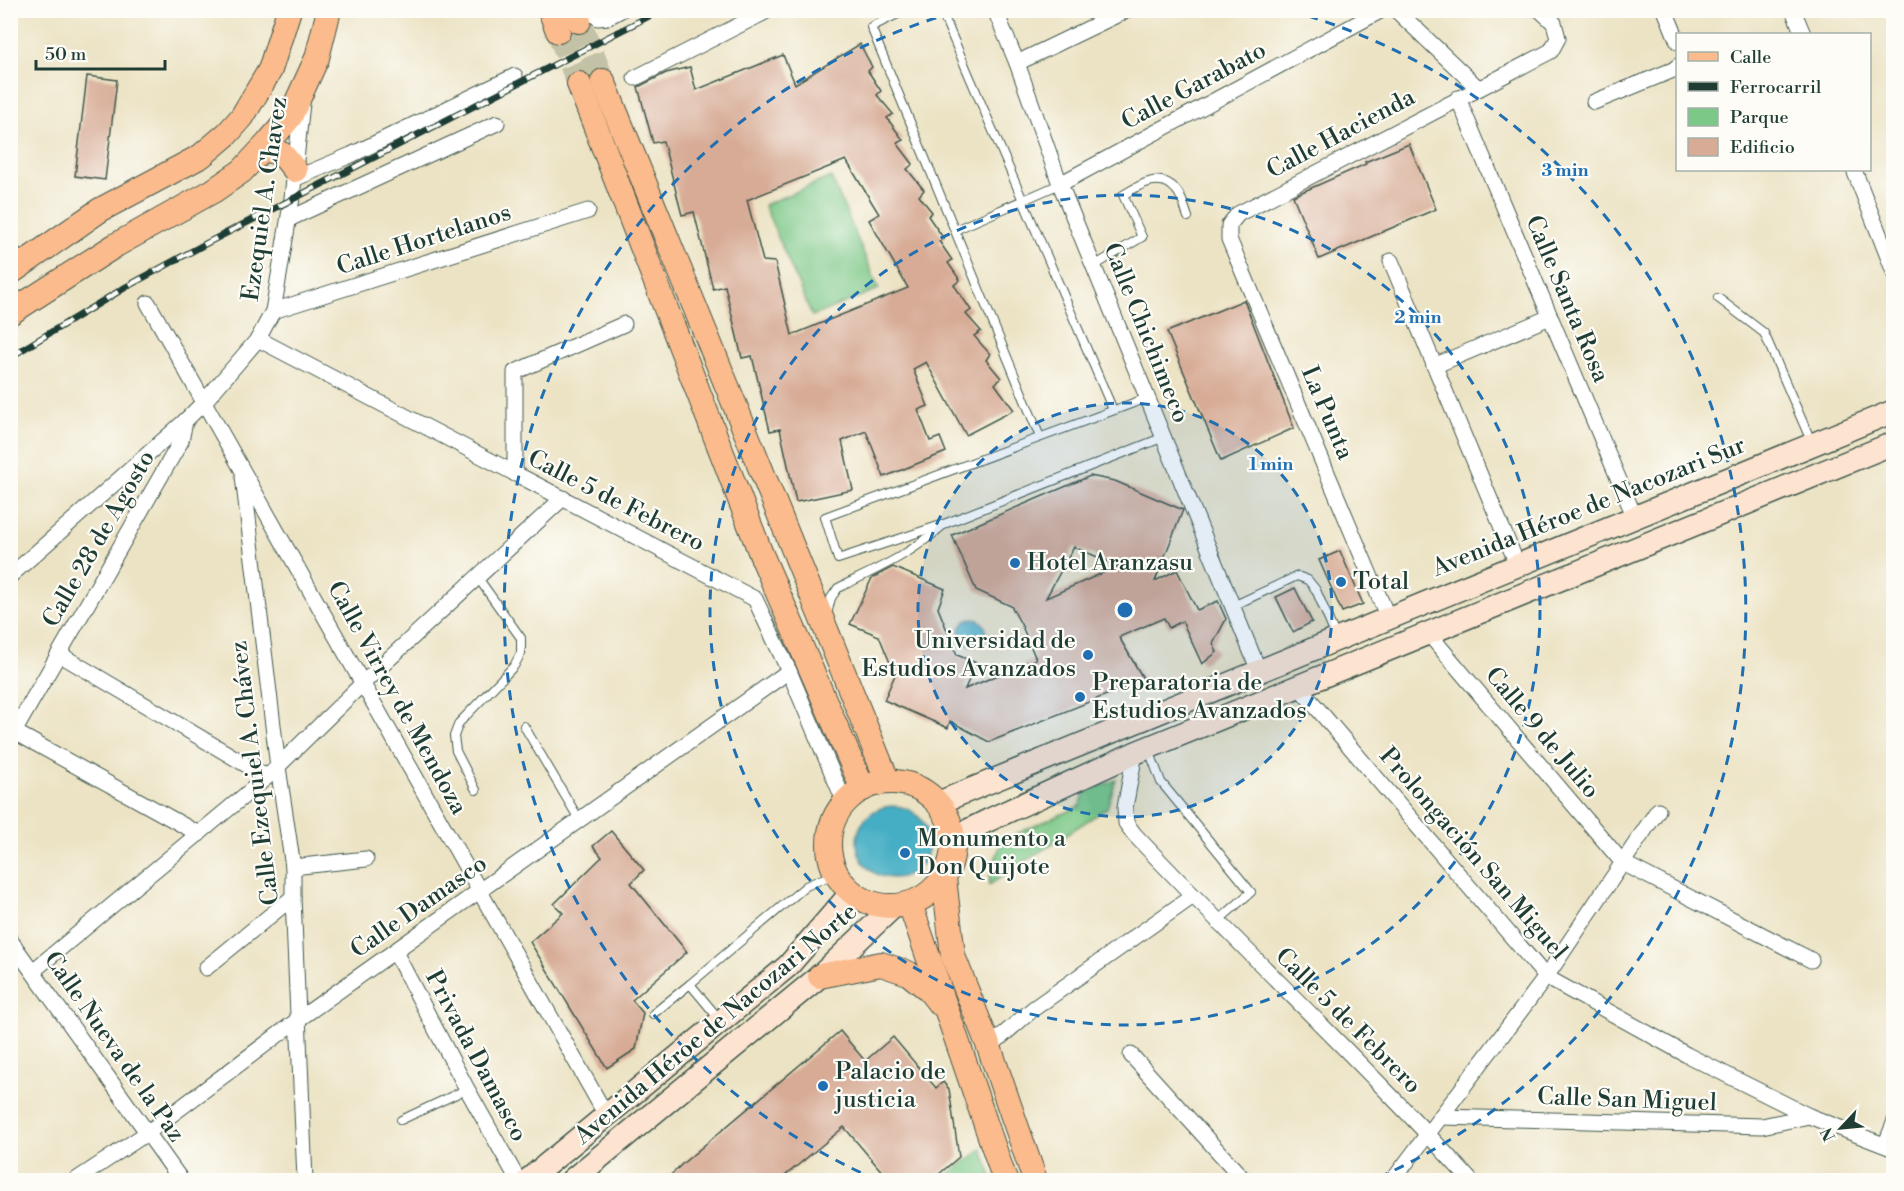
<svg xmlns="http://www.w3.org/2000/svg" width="1904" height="1191" font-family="'Libre Bodoni',serif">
<rect width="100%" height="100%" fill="#fdfcf7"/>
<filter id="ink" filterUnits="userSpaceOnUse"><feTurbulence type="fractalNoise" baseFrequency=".0167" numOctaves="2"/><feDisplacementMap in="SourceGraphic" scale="12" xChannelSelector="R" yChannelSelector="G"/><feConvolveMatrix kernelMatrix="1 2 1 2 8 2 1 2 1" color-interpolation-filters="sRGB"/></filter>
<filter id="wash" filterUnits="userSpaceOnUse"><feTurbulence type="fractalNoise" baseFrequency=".008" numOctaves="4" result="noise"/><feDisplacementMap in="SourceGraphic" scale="24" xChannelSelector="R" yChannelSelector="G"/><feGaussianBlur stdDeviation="1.35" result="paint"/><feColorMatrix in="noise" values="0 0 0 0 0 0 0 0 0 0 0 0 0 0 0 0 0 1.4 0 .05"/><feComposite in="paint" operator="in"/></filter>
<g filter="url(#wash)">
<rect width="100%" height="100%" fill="#ece3c4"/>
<g fill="#7cc887" stroke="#4e825e" stroke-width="1.5">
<path d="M831,177L879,289L812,316L764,205Z"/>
<path d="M1116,780L1107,808L989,885C989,873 998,853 1002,840L1080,806L1085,792Z"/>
<path d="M982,1149L993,1180H941Z"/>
</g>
<g fill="#45aec4" stroke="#32767c" stroke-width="1.5">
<circle cx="973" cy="632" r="13"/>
<circle cx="893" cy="842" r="36"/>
</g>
<g id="blocks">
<g fill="#d7ab95" fill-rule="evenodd">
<path d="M860,44L872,67L868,71L881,91L877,95L893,114L887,118L903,140L897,143L913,164L907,169L924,190L919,196L932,212L928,216L944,239L939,241L952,260L948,263L960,280L954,285L971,310L966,314L981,331L974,336L990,354L986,360L1001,378L995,384L1014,410L966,435L926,362L913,369L928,406L918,410L930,441L940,437L946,452L884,477L866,431L842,441L853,490L796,502L780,429L770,431L752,356L742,358L725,286L713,289L694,212L682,215L663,141L653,143L638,87L666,73L690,67L696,90L783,55L795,84ZM846,160L879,214L869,220L908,288L792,335L775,262L763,261L747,200Z"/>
<path d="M87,76L117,80L105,180L75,176Z"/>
<path d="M1409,144L1436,209L1319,259L1293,196L1366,164L1365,162Z"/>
<path d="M1244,300L1294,428L1221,461L1167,332Z"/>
<path d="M1090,476L1115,481L1183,510L1155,581L1177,570L1197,610L1218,601L1226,619L1213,644L1217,652L1202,664L1182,621L1169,628L1164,618L1119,637L1144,680L989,742L950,721L948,728L884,700L895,675L879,636L850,624L872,578L893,567L945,589L938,608L957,655L976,663L965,689L1036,659L1022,626L1011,606L976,590L952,535ZM1074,547L1119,566L1046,598Z"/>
<path d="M1340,551L1363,604L1342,612L1319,560Z"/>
<path d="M1295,588L1312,622L1293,632L1276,597Z"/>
<path d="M611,831L644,870L631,883L687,952L632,1000L643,1013L636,1049L607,1068L530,942L563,913L554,904L602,857L593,846Z"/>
<path d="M840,1031L865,1061L893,1037L936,1088L943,1082L949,1089L959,1157L932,1180H889L844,1127L780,1180H666L682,1164Z"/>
</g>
</g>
</g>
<g filter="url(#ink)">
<use href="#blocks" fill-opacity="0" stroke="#3e564a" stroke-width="1.5"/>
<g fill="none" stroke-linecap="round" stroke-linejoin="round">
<g stroke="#c3c2a7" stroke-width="24" stroke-dasharray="24 12" stroke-linecap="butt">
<path d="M579,21L603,81"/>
<path d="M558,31L579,84"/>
</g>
<defs>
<g id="service">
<path d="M906,10L871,27L1040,437"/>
<path d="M941,10L1113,410"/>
<path d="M955,230L1060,184"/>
<path d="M1094,266L1142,237L1123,195C1139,185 1161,171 1176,190C1182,196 1185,209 1188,217"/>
<path d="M1718,298L1764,333L1811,441"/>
<path d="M1147,398L825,517L838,559L944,524L1164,437"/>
<path d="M1233,606L1297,576L1308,580L1316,590L1336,637"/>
<path d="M827,614L831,598L838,588C877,569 910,555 942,526"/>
<path d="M524,726L580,821"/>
<path d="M1149,750L1161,782L1251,892L1218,921"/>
<path d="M476,790L456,751L454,736L459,723L514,666L521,653V638L478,578"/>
<path d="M690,984L806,886L836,873"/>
<path d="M653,1014L690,984L720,1020"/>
<path d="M401,1120L467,1089"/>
<path d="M1882,1144L1894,1114"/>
</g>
<g id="minor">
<path d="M591,10L598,18L608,17L621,10"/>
<path d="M995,10L1017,63L1060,184L1259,671"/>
<path d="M1396,10L1478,88"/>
<path d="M1665,10L1678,42"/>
<path d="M1793,10L1803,34"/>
<path d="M1017,63L1127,10"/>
<path d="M635,78L769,10"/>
<path d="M1458,98L1635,518"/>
<path d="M1594,102L1673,70L1678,66"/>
<path d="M1854,170L1894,272"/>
<path d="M294,179L351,155L515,76"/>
<path d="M1060,184L1382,10"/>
<path d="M289,219L497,123"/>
<path d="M10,248L20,265"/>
<path d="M1391,261L1517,564"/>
<path d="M148,303L606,1115"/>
<path d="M273,311L588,211"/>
<path d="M258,339L755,599L789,671L845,803"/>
<path d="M1434,366L1550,317"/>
<path d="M515,474V372L624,324"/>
<path d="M243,476L278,767L293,867V897L305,1180"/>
<path d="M10,576L185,421L204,402L258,339L273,311L292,198L302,103"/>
<path d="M1388,618L1229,239V225L1238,214L1551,51L1558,38L1554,23L1540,10"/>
<path d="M1428,633L1623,863L1811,960"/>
<path d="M59,654L267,777"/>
<path d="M1299,687L1546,977L1687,1055L1809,1116L1894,1149"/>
<path d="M15,732L199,834"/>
<path d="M10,739L181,441L185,421"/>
<path d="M1135,753L1125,808L1126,823L1134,834C1244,951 1362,1061 1470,1180"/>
<path d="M293,867L366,859"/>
<path d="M10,940L181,1180"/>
<path d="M395,952L467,1089L518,1180"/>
<path d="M206,968L293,897"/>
<path d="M33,971L267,777L363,683L563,498"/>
<path d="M989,1047L1033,1009L1193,896"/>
<path d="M1131,1055L1244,1180"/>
<path d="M1442,1117L1762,1126L1809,1116"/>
<path d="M76,1180L147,1133L299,1019L789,671"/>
<path d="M1393,1180L1546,977L1658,810"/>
</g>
<g id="secondary">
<path d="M938,803L1894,411"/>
<path d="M953,838L989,820L1135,753L1894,443"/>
<path d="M528,1180L788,966L852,892"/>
<path d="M572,1180L820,976L893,907"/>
</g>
<g id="primary">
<path d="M550,10L558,31"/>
<path d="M574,10L579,21"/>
<path d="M603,81L888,782"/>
<path d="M579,84L761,554L863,789"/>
<path d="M263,149L282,154L295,170"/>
<path d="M10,273L100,210L201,156L227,134L242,117L270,70L289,10"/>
<path d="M10,313L116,245L213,191L242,171L268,143L290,117L317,58L329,10"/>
<circle cx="891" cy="844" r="62"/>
<path d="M944,878L953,956L989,1047L1035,1180"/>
<path d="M910,904L1005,1180"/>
<path d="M820,976L881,964L908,973L928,989L939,1003"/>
</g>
</defs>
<use href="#service" stroke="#3e564a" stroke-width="10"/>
<use href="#minor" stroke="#3e564a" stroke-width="17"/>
<use href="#secondary" stroke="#3e564a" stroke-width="25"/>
<use href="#primary" stroke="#3e564a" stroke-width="26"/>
<use href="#service" stroke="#fff" stroke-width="8"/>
<use href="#minor" stroke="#fff" stroke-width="15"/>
<use href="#secondary" stroke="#fde4d1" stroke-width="22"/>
<use href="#primary" stroke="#fbbb8c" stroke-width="24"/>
<defs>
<path id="rail" d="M10,357L126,287L207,243L661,10"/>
</defs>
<use href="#rail" stroke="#1f3d34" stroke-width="7"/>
<use href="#rail" stroke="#fdfcf7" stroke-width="4.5" stroke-dasharray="14" stroke-linecap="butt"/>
</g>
</g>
<circle cx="1125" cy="610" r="207" fill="#1f6fb2" fill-opacity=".12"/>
<g fill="none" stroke="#1f6fb2" stroke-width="3" stroke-dasharray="10 8">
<circle cx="1125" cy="610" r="207"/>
<circle cx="1125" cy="610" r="415"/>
<path d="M877 1180A622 622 0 0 1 959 11M1291 11A622 622 0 0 1 1373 1180"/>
</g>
<g fill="#1f6fb2" stroke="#fdfcf7" stroke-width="2">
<circle cx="1015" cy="563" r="6"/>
<circle cx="1341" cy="582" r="6"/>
<circle cx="1088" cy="655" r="6"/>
<circle cx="1080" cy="697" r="6"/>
<circle cx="905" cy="853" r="6"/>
<circle cx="823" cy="1086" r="6"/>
</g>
<g text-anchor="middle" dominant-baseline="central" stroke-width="4.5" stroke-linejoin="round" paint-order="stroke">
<g font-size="24" fill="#1f3d34" stroke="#fdfcf7">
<text transform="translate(1194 86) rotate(-28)">Calle Garabato</text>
<text transform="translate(1341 134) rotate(-28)">Calle Hacienda</text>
<text transform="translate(265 199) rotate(-82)">Ezequiel A. Chavez</text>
<text transform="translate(424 240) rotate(-18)">Calle Hortelanos</text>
<text transform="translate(1567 299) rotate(67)">Calle Santa Rosa</text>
<text transform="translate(1146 333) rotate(68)">Calle Chichimeco</text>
<text transform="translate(1327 413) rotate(67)">La Punta</text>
<text transform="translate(616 501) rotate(27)">Calle 5 de Febrero</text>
<text transform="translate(1589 507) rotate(-22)">Avenida Héroe de Nacozari Sur</text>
<text transform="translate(99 539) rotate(-60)">Calle 28 de Agosto</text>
<text transform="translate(397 698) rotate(61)">Calle Virrey de Mendoza</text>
<text transform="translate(1542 733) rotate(50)">Calle 9 de Julio</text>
<text transform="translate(255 773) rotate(-97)">Calle Ezequiel A. Chávez</text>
<text transform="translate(1473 854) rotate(49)">Prolongación San Miguel</text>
<text transform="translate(419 907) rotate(-35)">Calle Damasco</text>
<text transform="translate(1348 1021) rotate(45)">Calle 5 de Febrero</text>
<text transform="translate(716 1024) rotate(-40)">Avenida Héroe de Nacozari Norte</text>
<text transform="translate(114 1047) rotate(55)">Calle Nueva de la Paz</text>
<text transform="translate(476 1056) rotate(62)">Privada Damasco</text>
<text transform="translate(1627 1100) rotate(2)">Calle San Miguel</text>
</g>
<g font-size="24" fill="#1f3d34" stroke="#fdfcf7" text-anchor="start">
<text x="1027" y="563">Hotel Aranzasu</text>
<text x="1353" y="582">Total</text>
<text x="1076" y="641" text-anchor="end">Universidad de<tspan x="1076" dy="28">Estudios Avanzados</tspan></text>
<text x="1092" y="683">Preparatoria de<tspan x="1092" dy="28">Estudios Avanzados</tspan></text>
<text x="917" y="839">Monumento a<tspan x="917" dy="28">Don Quijote</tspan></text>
<text x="835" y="1072">Palacio de<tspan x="835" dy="28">justicia</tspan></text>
</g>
</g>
<circle cx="1125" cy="610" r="9" fill="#1f6fb2" stroke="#fdfcf7" stroke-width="3"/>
<g font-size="18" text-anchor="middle" font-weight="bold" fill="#1f6fb2" stroke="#fdfcf7" stroke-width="4.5" stroke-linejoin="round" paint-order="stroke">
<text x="1565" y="176">3 min</text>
<text x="1418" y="323">2 min</text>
<text x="1271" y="470">1 min</text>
</g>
<rect width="1904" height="1191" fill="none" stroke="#fdfcf7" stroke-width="36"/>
<rect x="1676" y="33" width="195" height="138" fill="#fdfcf7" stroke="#a4b0a9" stroke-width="1.5"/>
<rect x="1688" y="52" width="30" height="9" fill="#fbbb8c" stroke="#a4b0a9" stroke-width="1.5"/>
<text x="1730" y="63" font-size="18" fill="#1f3d34">Calle</text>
<rect x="1688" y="82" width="30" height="9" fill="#1f3d34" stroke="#a4b0a9" stroke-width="1.5"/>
<text x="1730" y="93" font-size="18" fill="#1f3d34">Ferrocarril</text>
<rect x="1688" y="108" width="30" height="18" fill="#7cc887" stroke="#a4b0a9" stroke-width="1.5"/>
<text x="1730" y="123" font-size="18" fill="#1f3d34">Parque</text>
<rect x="1688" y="138" width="30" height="18" fill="#d7ab95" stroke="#a4b0a9" stroke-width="1.5"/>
<text x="1730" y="153" font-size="18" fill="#1f3d34">Edificio</text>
<g transform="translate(1841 1128) rotate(244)" stroke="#fdfcf7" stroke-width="4.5" paint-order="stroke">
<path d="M0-4.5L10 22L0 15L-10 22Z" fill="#1f3d34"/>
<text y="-9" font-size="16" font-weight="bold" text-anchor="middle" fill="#1f3d34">N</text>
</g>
<path d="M36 60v9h129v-9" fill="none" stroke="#1f3d34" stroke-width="3"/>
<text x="45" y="60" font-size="18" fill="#1f3d34" stroke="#fdfcf7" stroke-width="4.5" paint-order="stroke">50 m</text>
</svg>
